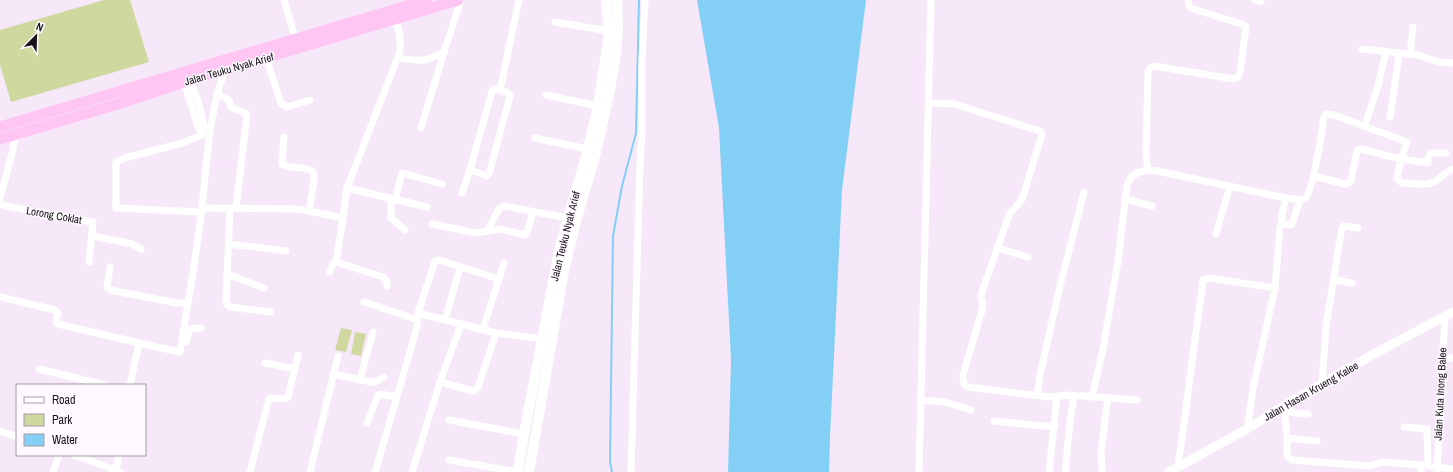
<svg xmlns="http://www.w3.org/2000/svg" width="1453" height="472" font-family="'Archivo Narrow',sans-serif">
<rect width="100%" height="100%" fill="#f6e8f8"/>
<g fill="#cfd89f">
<path d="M104,0H130L149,62L11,102L0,65V30Z"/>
<path d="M341,328L352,330L346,352L335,350Z"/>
<path d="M355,332L366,334L361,356L351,354Z"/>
</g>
<path fill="#83cff5" d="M697,0H866L842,190L830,437L829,472H728L731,360L719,128Z"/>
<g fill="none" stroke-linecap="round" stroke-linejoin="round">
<path stroke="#83cff5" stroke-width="2" d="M612,472L610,462L613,236L622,186L636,133L639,0"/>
<g stroke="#fff" stroke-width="7">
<path d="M284,0L296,40"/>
<path d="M1255,0L1261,2"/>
<path d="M555,22L609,31"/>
<path d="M1362,49L1418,55L1438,62L1453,63"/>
<path d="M1410,55L1413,27"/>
<path d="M266,58L281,103L287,107L310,100"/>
<path d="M398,58C420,61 423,63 444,52"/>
<path d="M190,80L199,104L204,126L202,135L182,143L125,158L116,162V208L201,212"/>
<path d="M184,82L198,127L202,134"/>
<path d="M217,94L229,100L231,107L247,114L236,208"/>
<path d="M546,95L598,106"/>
<path d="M929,103L954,104L1040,131L1042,134L1023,197C1019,206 1013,208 1009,215L983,289L981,296L983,307L963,375C963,381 963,384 968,387L1049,397L1069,395L1137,400"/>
<path d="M1390,117L1399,54"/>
<path d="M1366,122L1378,86L1386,52"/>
<path d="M421,128L444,52L461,0"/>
<path d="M284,137L282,164C291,170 307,165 314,173V182L309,211"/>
<path d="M535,138L588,149"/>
<path d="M470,170L487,176L489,174L510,96L508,93L500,90"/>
<path d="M1148,170L1146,155L1148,71L1150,68L1154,66L1234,79L1238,77L1240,72L1246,27L1242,24L1193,9L1189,6L1188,0"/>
<path d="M1314,176L1345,184L1349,183L1351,181L1356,155L1358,150L1361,149L1401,159L1397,179L1402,183C1412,183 1429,187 1437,180C1443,176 1446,171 1453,169"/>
<path d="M347,188L427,207"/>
<path d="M462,193L470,170L492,91L494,89L500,90L519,0"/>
<path d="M0,198L13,150L15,134"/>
<path d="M391,199V218L405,230"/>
<path d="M1125,199L1152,206"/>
<path d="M395,200L402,173L442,184"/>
<path d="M0,204L6,206L93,222L89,262"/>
<path d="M202,208L296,209L309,211L343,218L347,188L399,54C402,41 400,31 395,20"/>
<path d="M230,208L226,303L230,307L270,312"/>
<path d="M343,218L336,262L383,277L387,282V286"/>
<path d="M432,224L476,233L500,229L524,235L527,233L533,212"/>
<path d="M1282,224V214L1286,198"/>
<path d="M487,231L499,209L504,206L567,218"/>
<path d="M1216,234L1230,186"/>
<path d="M93,236L132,244L141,249"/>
<path d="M229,244L286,251"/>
<path d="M997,248L1028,257"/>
<path d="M110,267L107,287L110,290L177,303H187"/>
<path d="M330,272L333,263L336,262"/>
<path d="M227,274L264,288"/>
<path d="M1334,280L1352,283"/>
<path d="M0,297L55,310L58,313L56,322L58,324L139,343"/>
<path d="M364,302L418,320"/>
<path d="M418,313L496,333L543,339"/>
<path d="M445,320L460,267"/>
<path d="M483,329L504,263"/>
<path d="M186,342L190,329L201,328"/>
<path d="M1442,357L1453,358"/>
<path d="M265,363L295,369"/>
<path d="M39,369L105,385"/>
<path d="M333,374L371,382H375L384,377"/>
<path d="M360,380L373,332"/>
<path d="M440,382L473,391L478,388L496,333"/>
<path d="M1322,384L1326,327L1341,233L1342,228L1344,226L1358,228"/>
<path d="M130,385L139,343L180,352C187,306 196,260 201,214C207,166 208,116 225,70"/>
<path d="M1037,395L1040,375L1060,286L1084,192"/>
<path d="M1092,397L1103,349L1118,261L1127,185L1132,176L1139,172L1148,170L1157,171L1286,198C1291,198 1299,201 1304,199C1313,195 1322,129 1324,117L1326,114L1334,115L1407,142L1401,159L1428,163V157L1431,153H1446"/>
<path d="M921,400L944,402L971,410"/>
<path d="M1288,407L1293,413L1308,414"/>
<path d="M1290,411L1286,413L1285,416L1287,438V456L1292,460L1369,466L1383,462L1421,465V472"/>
<path d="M449,420L524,434"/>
<path d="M994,421L1055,427"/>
<path d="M367,423L378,395L381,394L396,397"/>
<path d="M1404,427L1427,429L1428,466"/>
<path d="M1247,429L1253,388L1275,288L1280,227L1282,224L1290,225L1292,224L1300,200"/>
<path d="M0,431L17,437"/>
<path d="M1287,438L1317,441"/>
<path d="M74,455L121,472"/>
<path d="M449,460L518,472"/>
<path d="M1178,467L1203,280L1208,278L1275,288"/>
<path d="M1433,467L1453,469"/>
<path d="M116,470L119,455"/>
<path d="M53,472L59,455"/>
<path d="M250,472L268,402L270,398L284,399L288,397L298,355"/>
<path d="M310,472L338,356"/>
<path d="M375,472L410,352L417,326L418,313L435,261L439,260L499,279"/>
<path d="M412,472L440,382L461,324"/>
<path d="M631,472L640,165L642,132V60L645,0"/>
<path d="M919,472L931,0"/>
<path d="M1049,472L1057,396"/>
<path d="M1065,472L1070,422L1074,396"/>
<path d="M1102,472L1101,450L1108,398"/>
<path d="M1437,472L1445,316"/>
</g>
<path stroke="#fff" stroke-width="9" d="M1169,472L1247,429L1287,404L1372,355L1453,312"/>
<g stroke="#fff" stroke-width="10">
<path d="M518,472L524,434L560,246L588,149L598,106L607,46L609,31L606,0"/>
<path d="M529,472L564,271L575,225L597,149L610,90L616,54L618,27L617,0"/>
</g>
<g stroke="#ffc6f4" stroke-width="11">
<path d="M0,127L427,0"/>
<path d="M0,139L118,104L184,82L225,70L458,0"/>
</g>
</g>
<g text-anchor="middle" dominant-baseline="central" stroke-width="3" stroke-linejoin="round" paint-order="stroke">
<g font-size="11" fill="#161217" stroke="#fef9ff">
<text transform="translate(229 69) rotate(-16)">Jalan Teuku Nyak Arief</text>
<text transform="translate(54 215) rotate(10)">Lorong Coklat</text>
<text transform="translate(565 236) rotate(-76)">Jalan Teuku Nyak Arief</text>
<text transform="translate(1311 391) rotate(-30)">Jalan Hasan Krueng Kalee</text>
<text transform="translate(1440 394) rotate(-87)">Jalan Kuta Inong Balee</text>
</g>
</g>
<rect x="16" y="384" width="130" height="72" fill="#fef9ff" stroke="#a19da2"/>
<rect x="24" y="397" width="20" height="6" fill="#ffffff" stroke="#a19da2"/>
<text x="52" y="404" font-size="12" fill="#161217">Road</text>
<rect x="24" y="414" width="20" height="12" fill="#cfd89f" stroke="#a19da2"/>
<text x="52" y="424" font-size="12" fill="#161217">Park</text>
<rect x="24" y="434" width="20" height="12" fill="#83cff5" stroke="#a19da2"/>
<text x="52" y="444" font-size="12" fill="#161217">Water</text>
<g transform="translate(36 36) rotate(23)" stroke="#fef9ff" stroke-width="3" paint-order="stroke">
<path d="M0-3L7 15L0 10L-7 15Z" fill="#161217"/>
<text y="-6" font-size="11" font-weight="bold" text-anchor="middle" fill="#161217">N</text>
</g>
</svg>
